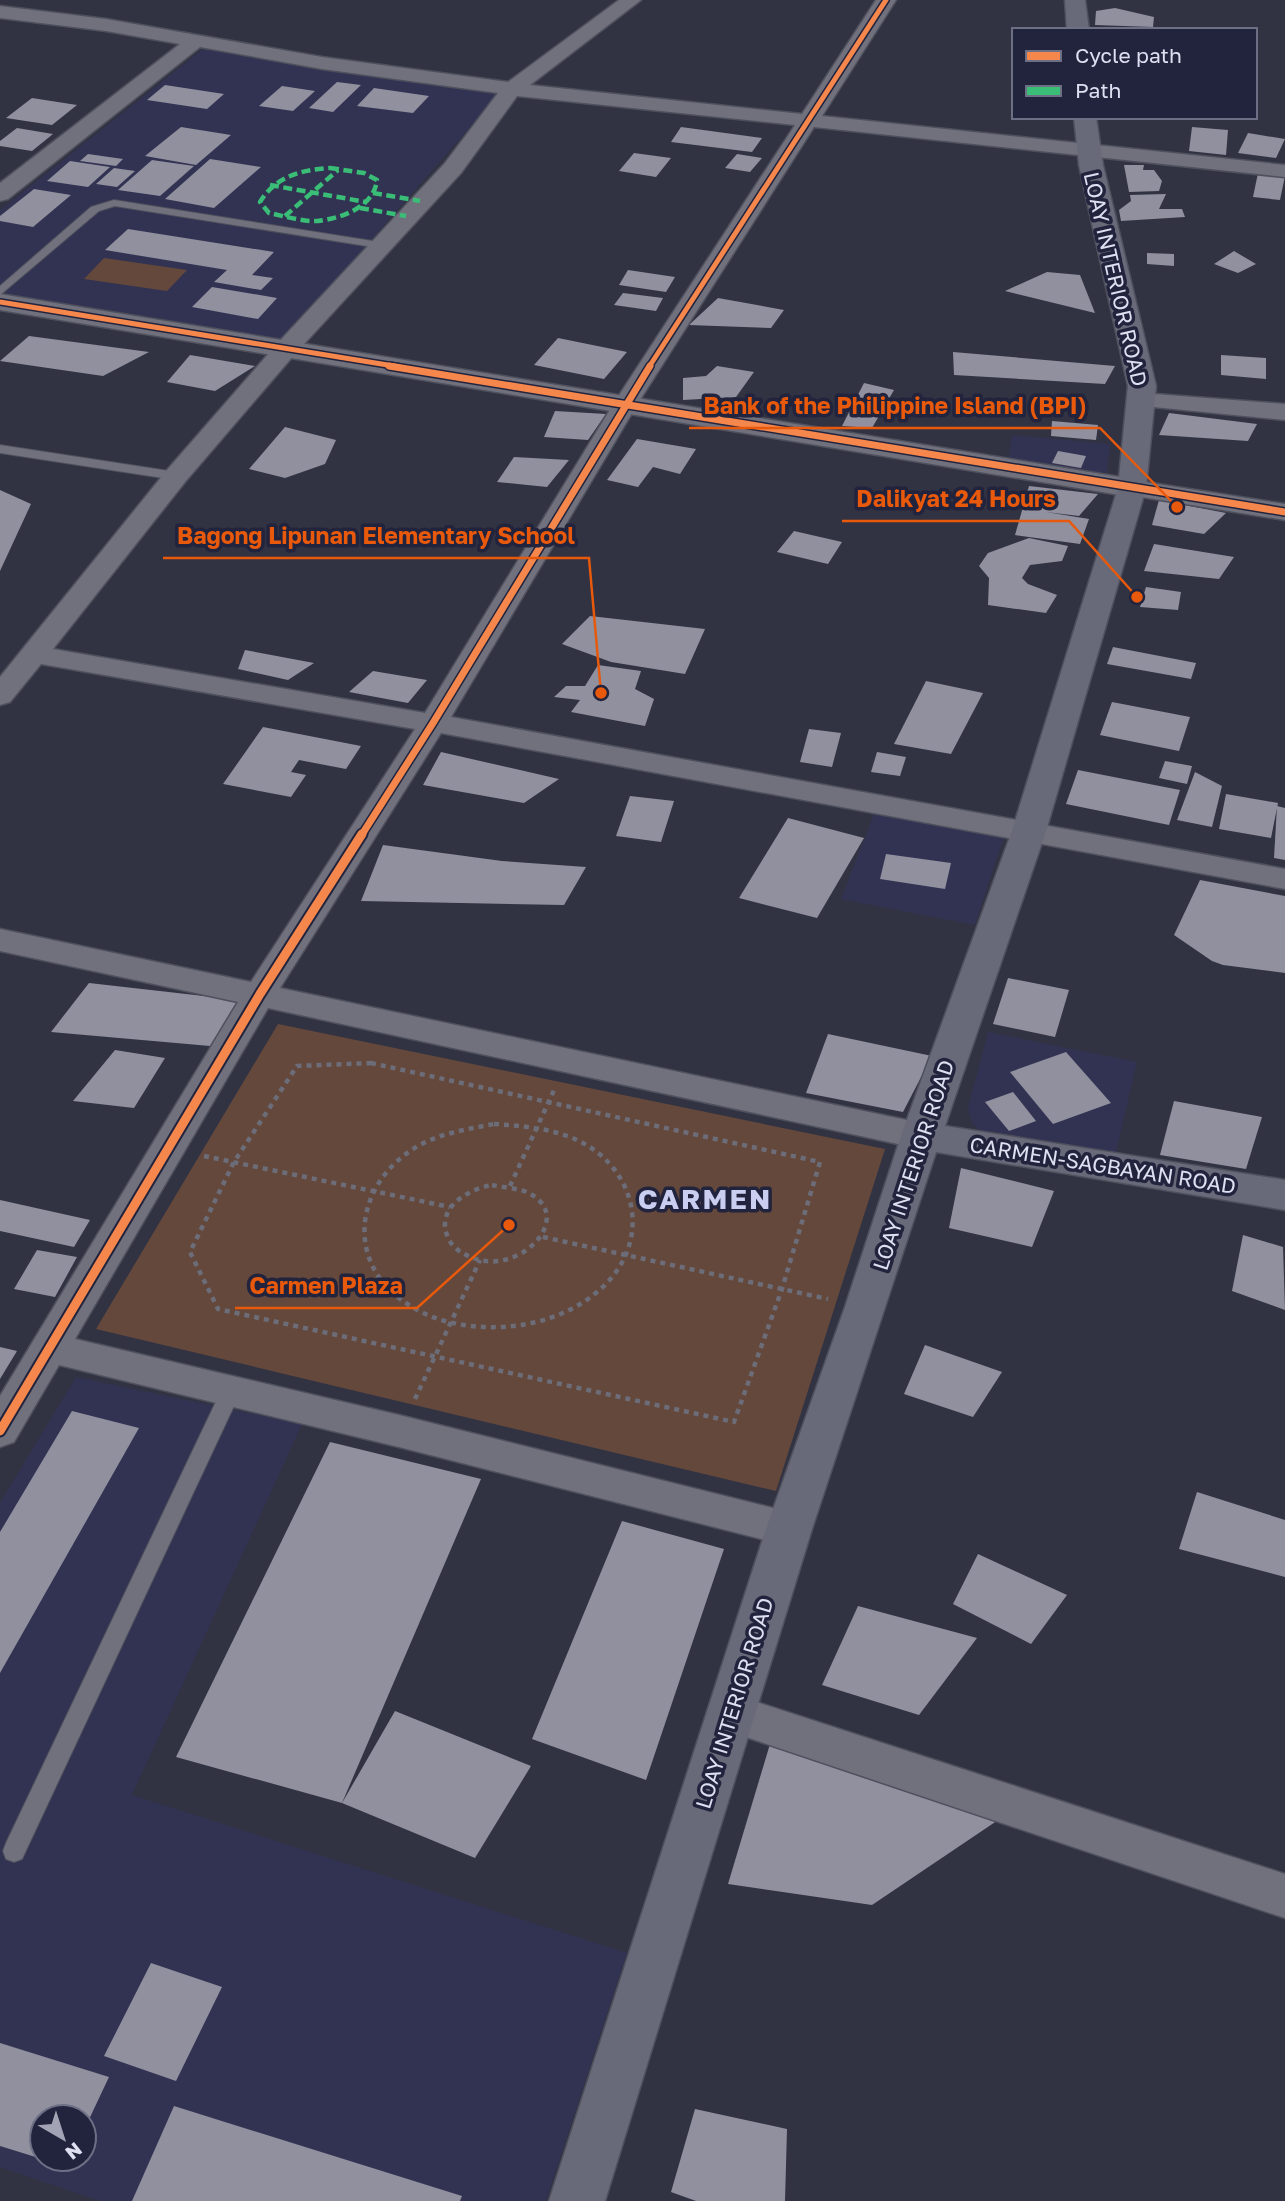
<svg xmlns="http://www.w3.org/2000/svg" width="1285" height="2201" font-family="'Golos Text',sans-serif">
<rect width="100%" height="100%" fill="#323342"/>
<g fill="#323352" fill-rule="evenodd">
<path d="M203,49L500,93L282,342L0,294V210Z"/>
<path d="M1012,435L1110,444L1107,473L1008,463Z"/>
<path d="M876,809L1005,833L975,925L841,899Z"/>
<path d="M988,1032L1137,1062L1114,1161L987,1135L979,1130L972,1123L968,1108Z"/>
<path d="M76,1377L302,1424L132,1795L627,1953L546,2201H100L0,2167V1503ZM42,2117H84V2159H42Z"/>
</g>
<g fill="#64483c">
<path d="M104,258L187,270L167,291L84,279Z"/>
<path d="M278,1024L885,1149L776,1491L96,1329Z"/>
</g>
<g fill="#90909f">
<path d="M1115,8L1154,17L1153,27L1095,25L1096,11Z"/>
<path d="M337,82L361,85L333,112L309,108Z"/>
<path d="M165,85L224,94L207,109L147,100Z"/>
<path d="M282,86L315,91L293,111L259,106Z"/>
<path d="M374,88L429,96L413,113L357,106Z"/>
<path d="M32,98L77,105L52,125L6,118Z"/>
<path d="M181,127L231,135L196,165L145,156Z"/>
<path d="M681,127L762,138L752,152L671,142Z"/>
<path d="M1192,127L1228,130L1226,155L1189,151Z"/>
<path d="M17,128L53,134L32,151L0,146V141Z"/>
<path d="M1248,133L1285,139L1276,158L1238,153Z"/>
<path d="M634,153L671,158L656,177L619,171Z"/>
<path d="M88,154L123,159L116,166L80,161Z"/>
<path d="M737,154L762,158L750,172L725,168Z"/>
<path d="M210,159L261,167L214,208L165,199Z"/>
<path d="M152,160L194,166L160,196L118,190Z"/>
<path d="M70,161L110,167L88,187L47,181Z"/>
<path d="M1124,165H1144L1143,170H1154L1162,181L1159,191L1129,192Z"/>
<path d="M114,168L135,171L117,187L96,184Z"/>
<path d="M1258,173L1285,176L1280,200L1253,197Z"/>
<path d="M34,189L71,195L33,227L0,221V216Z"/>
<path d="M1166,194L1159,209H1182L1185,217L1121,221L1119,210L1131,201L1130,195Z"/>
<path d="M128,229L274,252L252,275L273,278L261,290L214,282L227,270L105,250Z"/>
<path d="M1234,251L1256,264L1238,273L1214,264Z"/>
<path d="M1147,253L1174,254V266L1147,264Z"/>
<path d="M628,270L675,277L666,292L619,285Z"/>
<path d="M1047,272L1080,275L1095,313L1005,291Z"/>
<path d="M212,287L277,298L258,319L192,307Z"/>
<path d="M623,293L663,298L656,311L614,305Z"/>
<path d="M718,298L784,310L771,328L689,325Z"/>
<path d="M29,336L149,352L103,376L0,361Z"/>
<path d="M558,338L627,352L604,379L534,365Z"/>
<path d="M953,352L1115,366L1105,384L954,375Z"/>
<path d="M190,355L255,366L215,391L167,382Z"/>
<path d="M1221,355L1266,358V379L1221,375Z"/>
<path d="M717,366L754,372L736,397L683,400V378L706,376Z"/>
<path d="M864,383L894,390L872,428L842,426Z"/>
<path d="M555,411L606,414L588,440L544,437Z"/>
<path d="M1169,413L1257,424L1248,441L1159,435Z"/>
<path d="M1052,421L1098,425L1096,440L1051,436Z"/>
<path d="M285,427L336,440L325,464L285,478L249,469Z"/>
<path d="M637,439L696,449L680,474L653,467L638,487L607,480Z"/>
<path d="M1058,451L1086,456L1081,468L1052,463Z"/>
<path d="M514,457L569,460L547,487L497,482Z"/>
<path d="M1029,486L1098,494L1079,516L1046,512L1089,519L1080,544L1015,535Z"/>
<path d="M0,490L31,504L0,571Z"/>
<path d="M1159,500L1226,513L1204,534L1152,525Z"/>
<path d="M794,531L842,542L828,564L777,552Z"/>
<path d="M1029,538L1068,546L1062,561L1030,565L1022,578L1028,584L1057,595L1046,613L988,605L989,578L979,566L988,553Z"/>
<path d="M1154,544L1234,557L1219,579L1144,571Z"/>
<path d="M1146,587L1181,592L1178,610L1140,607Z"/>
<path d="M590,616L705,629L685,674L611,662L562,644Z"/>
<path d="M1113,647L1196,663L1191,679L1107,664Z"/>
<path d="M245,650L314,663L288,680L238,669Z"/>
<path d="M598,665L641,671L635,689L654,699L645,726L571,712L580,700L554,697L566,686H585Z"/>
<path d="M373,671L427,680L408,703L349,692Z"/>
<path d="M926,681L983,693L951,754L894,744Z"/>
<path d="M1112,702L1190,717L1179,751L1100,735Z"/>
<path d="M263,727L361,746L346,769L299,760L291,772L306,775L291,797L223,784Z"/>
<path d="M809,729L841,733L832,767L800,762Z"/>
<path d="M441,752L559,779L524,803L423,785Z"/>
<path d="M877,752L906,757L900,776L871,772Z"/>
<path d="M1165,761L1192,766L1187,784L1159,778Z"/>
<path d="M1078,770L1180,790L1169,825L1066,804Z"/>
<path d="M1195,772L1222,786L1212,827L1177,820Z"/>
<path d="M1226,794L1278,803L1271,838L1219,829Z"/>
<path d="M630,796L674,801L661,842L616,836Z"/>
<path d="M1277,806L1285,808V860L1274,858Z"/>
<path d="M788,818L864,838L817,918L739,898Z"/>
<path d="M383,845L502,861L586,867L564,905L361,901Z"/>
<path d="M886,854L951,863L945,889L880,879Z"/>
<path d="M1200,880L1285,896V973L1223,965L1212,961L1174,935Z"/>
<path d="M1008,978L1069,990L1055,1037L993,1024Z"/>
<path d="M89,983L248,1001L210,1046L51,1032Z"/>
<path d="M828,1034L932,1056L903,1112L806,1093Z"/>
<path d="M115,1050L165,1058L134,1108L73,1101Z"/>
<path d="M1066,1052L1111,1103L1053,1124L1010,1072Z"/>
<path d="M1013,1092L1036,1121L1009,1131L985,1102Z"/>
<path d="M1174,1101L1262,1117L1246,1169L1160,1155Z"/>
<path d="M961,1168L1054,1191L1032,1247L949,1228Z"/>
<path d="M0,1200L90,1220L74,1247L0,1231Z"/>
<path d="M1243,1235L1283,1247L1285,1310L1232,1291Z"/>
<path d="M37,1250L77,1257L55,1297L14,1289Z"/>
<path d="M925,1345L1002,1372L973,1417L904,1394Z"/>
<path d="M0,1347L17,1351L0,1379Z"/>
<path d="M72,1411L139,1428L0,1673V1532Z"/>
<path d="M330,1442L481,1479L342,1803L176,1757Z"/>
<path d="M1197,1492L1285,1520V1577L1179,1549Z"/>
<path d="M622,1521L724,1549L646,1780L532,1739Z"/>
<path d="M978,1554L1067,1595L1031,1644L953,1604Z"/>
<path d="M858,1606L977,1638L919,1715L822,1685Z"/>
<path d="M395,1711L531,1766L475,1858L342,1803Z"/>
<path d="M770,1744L1016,1808L872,1905L728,1884Z"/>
<path d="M151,1963L222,1987L176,2081L104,2056Z"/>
<path d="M0,2043L109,2077L84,2130V2117H42V2159L0,2146Z"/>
<path d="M174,2106L462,2196L460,2201H132Z"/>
<path d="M695,2109L787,2129L785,2201H696L671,2192Z"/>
<path d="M43,2159H71L67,2167Z"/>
</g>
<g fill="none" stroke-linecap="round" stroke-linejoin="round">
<defs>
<g id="service">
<path d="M114,200L379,242L385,245L379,248L115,206L99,211L0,295V286L91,207Z"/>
<path d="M0,445L176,472L182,476L176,480L0,453Z"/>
<path d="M231,1383L238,1386L241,1391L22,1859L14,1862L6,1859L3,1851L6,1843L221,1391L224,1386Z"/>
</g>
<g id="minor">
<path d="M619,0H641L530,85L802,114L876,0H896L822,116L1285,165V177L814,127L638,403L451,717L1285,869V889L441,733L280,988L921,1123L934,1127L939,1136L934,1145L921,1149L268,1008L75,1339L399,1415L789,1512L804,1517L810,1529L804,1541L789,1546L399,1447L59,1365L14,1442L0,1447V1396L238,1002L0,951V929L251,982L415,729L41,664L10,702L0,705V677L167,470L276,345L445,163L498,93L322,69L200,47L8,199L0,201V183L180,44L106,31L0,18V6L106,19L322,57L508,82ZM517,96L795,125L614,403L425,713L53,649L185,482L294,355L461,173Z"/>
<path d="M1142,393L1285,404V420L1133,405L1130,400L1133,395Z"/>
<path d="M1132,480L1285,504V520L1123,494L1119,488L1123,482Z"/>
<path d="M729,1693L1285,1874V1918L713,1726L707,1712L713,1698Z"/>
</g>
<path id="tertiary" d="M0,294L1132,479L1142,482L1146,488L1142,494L1132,497L0,310Z"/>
<g id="primary">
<path d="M1065,0H1085L1089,30H1067Z"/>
<path d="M1074,117H1096L1103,165L1156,386L1146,488L1046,831L945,1126L1285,1180V1210L936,1152L812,1529L605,2201H549L766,1529L845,1307L901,1136L1012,831L1118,488L1128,386L1079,165Z"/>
</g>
</defs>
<use href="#service" stroke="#4e505d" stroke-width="2"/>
<use href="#minor" stroke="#4e505d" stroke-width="3"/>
<use href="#tertiary" stroke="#4e505d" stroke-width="3"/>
<use href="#primary" stroke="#4e505d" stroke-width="3"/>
<g stroke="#6c6d78" stroke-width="4.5" stroke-dasharray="5 5" stroke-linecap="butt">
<path d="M371,1063L820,1162L782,1289L734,1422L218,1309L190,1252L234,1162L297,1066Z"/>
<path d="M494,1124C522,1126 551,1128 577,1140C631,1165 651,1228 613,1276C592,1302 559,1318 527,1324C489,1331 442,1327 409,1305C343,1264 354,1183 418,1146C441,1133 468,1129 494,1124Z"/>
<path d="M204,1156L450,1207"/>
<path d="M492,1185C502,1187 514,1188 524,1191C580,1213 521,1277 473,1258C464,1254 457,1251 451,1243C431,1211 465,1190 492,1185Z"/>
<path d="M510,1186L555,1088"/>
<path d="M543,1237L828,1299"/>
<path d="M415,1399L480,1260"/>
</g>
<use href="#service" fill="#70717d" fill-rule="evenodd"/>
<use href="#minor" fill="#70717d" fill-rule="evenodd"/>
<use href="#tertiary" fill="#70717d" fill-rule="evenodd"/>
<use href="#primary" fill="#696a79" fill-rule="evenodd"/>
<g stroke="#3abd76" stroke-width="4.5" stroke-dasharray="9 4.5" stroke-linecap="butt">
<path d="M330,168L364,173L377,180C374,207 342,218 318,221C303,222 284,216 269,213L260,202C276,176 301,170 330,168Z"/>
<path d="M270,185L366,202"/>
<path d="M373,193L420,201"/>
<path d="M360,208L406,216"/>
<path d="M285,216L338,170"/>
</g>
<defs>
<g id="cycleway-far2">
<path d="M0,302L400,367"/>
<path d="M649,367L886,0"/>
</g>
<g id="cycleway-far1">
<path d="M389,366L1285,512"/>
<path d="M361,836L433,723L650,366"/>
</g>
<path id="cycleway" d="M0,1431L260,994L362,834"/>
</defs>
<use href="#cycleway-far2" stroke="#22233d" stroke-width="8"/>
<use href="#cycleway-far1" stroke="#22233d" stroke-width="10"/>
<use href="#cycleway" stroke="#22233d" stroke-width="13"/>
<use href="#cycleway-far2" stroke="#f5874c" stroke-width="5"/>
<use href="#cycleway-far1" stroke="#f5874c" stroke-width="7"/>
<use href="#cycleway" stroke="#f5874c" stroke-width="9"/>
</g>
<g text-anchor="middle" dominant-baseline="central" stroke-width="7" stroke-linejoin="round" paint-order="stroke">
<g font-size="21" fill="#dee0f2" stroke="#22233d">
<text transform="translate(1116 279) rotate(77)">LOAY INTERIOR ROAD</text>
<text transform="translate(913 1165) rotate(-72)">LOAY INTERIOR ROAD</text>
<text transform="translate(1103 1165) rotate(9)">CARMEN-SAGBAYAN ROAD</text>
<text transform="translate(734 1703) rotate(-73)">LOAY INTERIOR ROAD</text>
</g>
<g font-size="28" font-weight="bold" letter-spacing="2" fill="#cacef0" stroke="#22233d">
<text x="705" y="1198">CARMEN</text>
</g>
</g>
<path fill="none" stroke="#e8590c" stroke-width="2.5" d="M1177 507L1100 428H689M1137 597L1069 521H842M601 693L589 558H163M509 1225L417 1308H235"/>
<g fill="#e8590c" stroke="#22233d" stroke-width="2.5">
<circle cx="1177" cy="507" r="7"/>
<circle cx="1137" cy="597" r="7"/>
<circle cx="601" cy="693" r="7"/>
<circle cx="509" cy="1225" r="7"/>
</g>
<g font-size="23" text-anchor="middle" font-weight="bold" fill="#e8590c" stroke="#22233d" stroke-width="7" stroke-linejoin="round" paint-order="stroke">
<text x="895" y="414">Bank of the Philippine Island (BPI)</text>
<text x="956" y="507">Dalikyat 24 Hours</text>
<text x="376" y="544">Bagong Lipunan Elementary School</text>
<text x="326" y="1294">Carmen Plaza</text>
</g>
<rect x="1012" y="28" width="245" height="91" fill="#22233d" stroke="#6d6f85" stroke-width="2"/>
<rect x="1026" y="51" width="35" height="10" fill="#f5874c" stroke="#6d6f85" stroke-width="2"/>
<text x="1075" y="63" font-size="21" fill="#dee0f2">Cycle path</text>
<rect x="1026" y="86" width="35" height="10" fill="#3abd76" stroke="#6d6f85" stroke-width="2"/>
<text x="1075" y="98" font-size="21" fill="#dee0f2">Path</text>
<g transform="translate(63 2138) rotate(141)"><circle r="33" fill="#22233d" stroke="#6d6f85" stroke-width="2"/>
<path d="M0-5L12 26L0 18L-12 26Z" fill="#a2a3b4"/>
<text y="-10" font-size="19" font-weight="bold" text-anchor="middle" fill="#dee0f2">N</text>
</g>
</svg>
